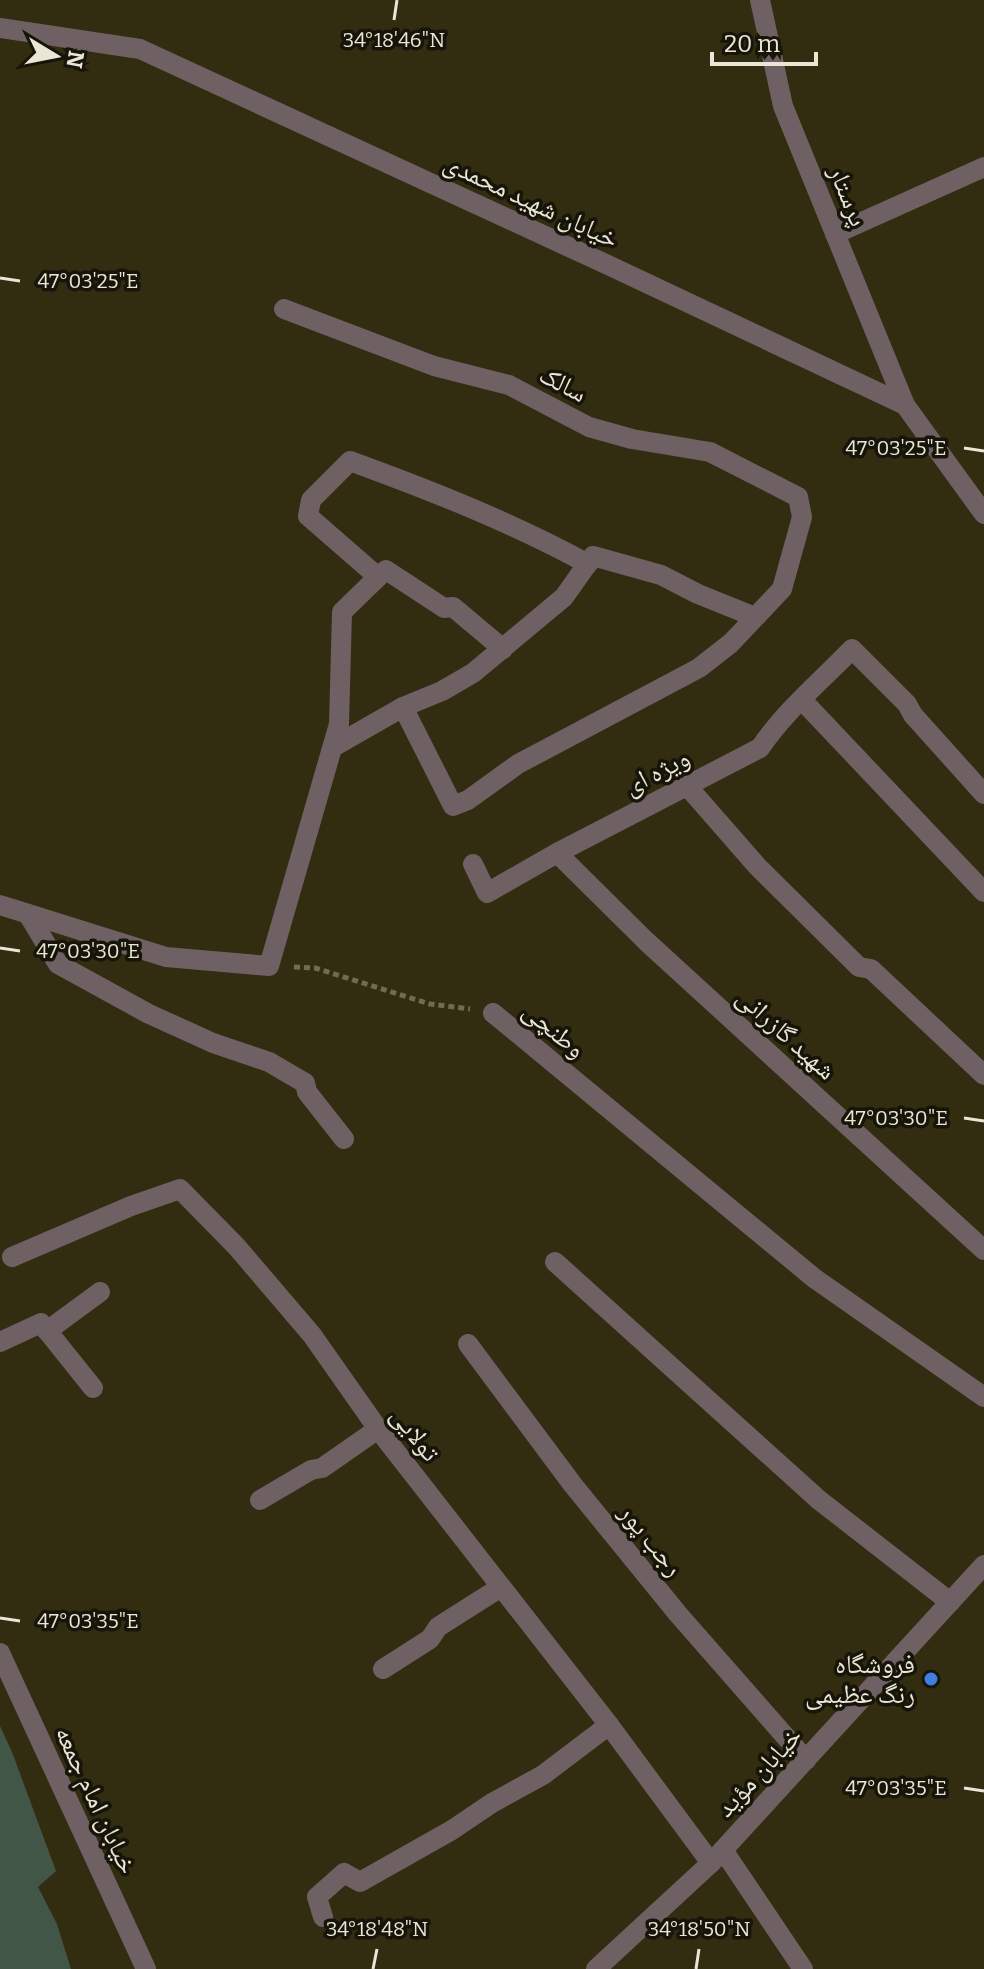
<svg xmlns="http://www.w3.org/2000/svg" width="984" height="1969" font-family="Bitter,'Noto Naskh Arabic',serif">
<rect width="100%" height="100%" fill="#322c10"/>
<path fill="#425647" d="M0,1726L12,1752L56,1871L38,1887L57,1924L71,1969H0Z"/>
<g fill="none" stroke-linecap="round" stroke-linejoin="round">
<path stroke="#716b53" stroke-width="5" stroke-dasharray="6 4" stroke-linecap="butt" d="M294,967L315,968L430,1004L470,1009"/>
<g stroke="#6f6064" stroke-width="20">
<path d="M284,309L434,366L509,385L589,427L632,439L710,452L798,497L802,517L782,589L731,643L699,668L518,764L468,800L453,806L403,707"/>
<path d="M378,577L386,570L444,608L453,607L503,649"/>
<path d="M802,700L984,892"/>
<path d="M333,747L403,707L442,691L473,673L564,597L593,556L661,575L698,594L755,617"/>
<path d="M688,787L757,866L859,967L871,969L984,1075"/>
<path d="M557,853L647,942L984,1250"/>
<path d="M473,864L487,893L557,853L760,748C785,711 820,682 852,649L907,704L913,715L984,794"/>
<path d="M0,905L166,957L269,966L339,724L342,612L378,577L308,516L311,500L350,461C432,491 511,522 588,564"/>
<path d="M28,914L58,964L149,1014L213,1043L269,1062L305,1083L307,1092L344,1139"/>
<path d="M493,1013L814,1278L984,1397"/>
<path d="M12,1257L131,1206L180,1189L236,1246L312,1335L378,1429L609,1725L711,1863"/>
<path d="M555,1262L819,1500L950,1602"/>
<path d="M47,1331L100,1292"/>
<path d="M0,1342L41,1323L93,1388"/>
<path d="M468,1344L573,1485L678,1614L806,1760"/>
<path d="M260,1500L311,1470L322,1468L378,1429"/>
<path d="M383,1669L430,1639L438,1627L501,1587"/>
<path d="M723,1850L803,1969"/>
<path d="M323,1917L317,1897L344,1873L360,1882L452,1830L492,1803L543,1775L609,1725"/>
</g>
<g stroke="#6f6064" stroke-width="20">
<path d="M760,0L783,106L905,405"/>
<path d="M835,234L984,167"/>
</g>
<g stroke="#6f6064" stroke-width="20">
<path d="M0,28L140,49L608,265L905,405L984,514"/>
<path d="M0,1653L146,1969"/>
<path d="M596,1969L711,1863L984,1565"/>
</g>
</g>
<path fill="none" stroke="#eae6d6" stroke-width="3" d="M394,20L397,0M0,278L20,281M964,448L984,451M0,948L20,951M964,1118L984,1121M0,1618L20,1621M964,1788L984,1791M373,1969L377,1949M696,1969L699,1949"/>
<circle fill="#3f7fe0" stroke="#171409" stroke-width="3" cx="931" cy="1679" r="8"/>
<g text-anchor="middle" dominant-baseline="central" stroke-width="7" stroke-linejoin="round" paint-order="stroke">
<g font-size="26" fill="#eae6d6" stroke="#171409">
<text transform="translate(848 196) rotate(68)">پرستار</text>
<text transform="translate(531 201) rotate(25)">خیابان شهید محمدی</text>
<text transform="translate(563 384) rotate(28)">سالک</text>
<text transform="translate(657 772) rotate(-27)">ویژه ای</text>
<text transform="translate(554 1030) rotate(40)">وطنچی</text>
<text transform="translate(786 1034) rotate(42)">شهید گازرانی</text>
<text transform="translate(415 1434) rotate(52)">تولایی</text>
<text transform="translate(651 1540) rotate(51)">رجب پور</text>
<text transform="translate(759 1772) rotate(-47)">خیابان مؤید</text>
<text transform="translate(96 1800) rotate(65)">خیابان امام جمعه</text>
</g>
<g font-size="26" fill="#eae6d6" stroke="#171409" text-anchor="end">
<text x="915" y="1664">فروشگاه<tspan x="915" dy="30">رنگ عظیمی</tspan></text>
</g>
</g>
<g font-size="20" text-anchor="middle" fill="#eae6d6" stroke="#171409" stroke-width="7" stroke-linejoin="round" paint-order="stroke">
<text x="394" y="47">34°18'46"N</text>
<text x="88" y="288">47°03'25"E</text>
<text x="896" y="455">47°03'25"E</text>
<text x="88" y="958">47°03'30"E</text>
<text x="896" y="1125">47°03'30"E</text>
<text x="88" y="1628">47°03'35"E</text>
<text x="896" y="1795">47°03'35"E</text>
<text x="377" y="1936">34°18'48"N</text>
<text x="699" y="1936">34°18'50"N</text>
</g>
<g transform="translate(56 56) rotate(100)" stroke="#171409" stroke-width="6" paint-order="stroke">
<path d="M0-6L14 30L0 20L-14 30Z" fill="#eae6d6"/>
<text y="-12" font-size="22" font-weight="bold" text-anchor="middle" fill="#eae6d6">N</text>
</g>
<path d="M712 52v12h104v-12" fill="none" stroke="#eae6d6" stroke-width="4"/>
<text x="724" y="52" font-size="24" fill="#eae6d6" stroke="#171409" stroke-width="6" paint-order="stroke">20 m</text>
</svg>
